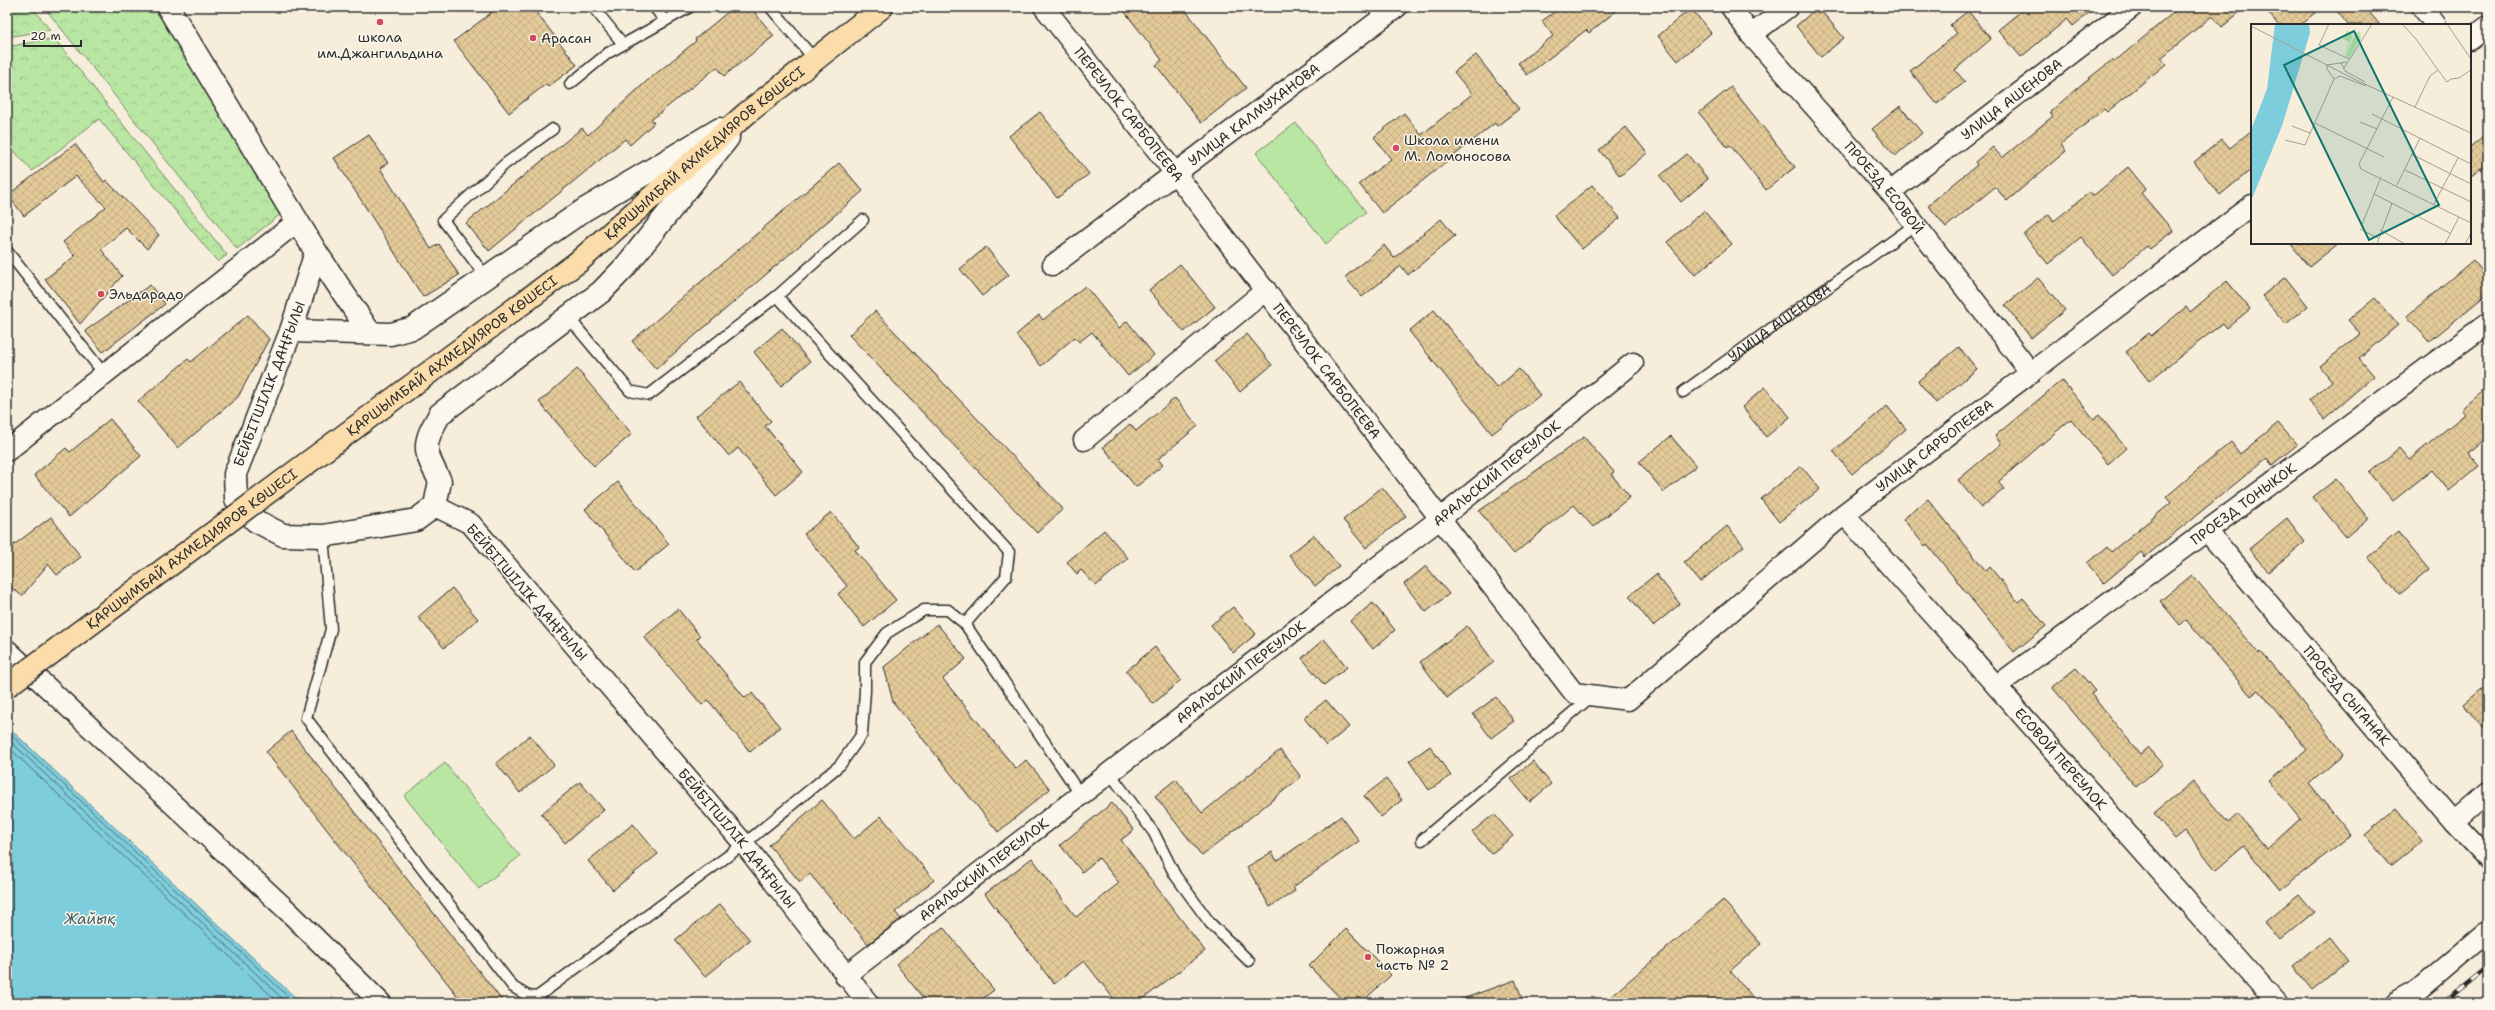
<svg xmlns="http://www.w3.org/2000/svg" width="2495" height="1010" font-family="'Shantell Sans',sans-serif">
<defs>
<pattern id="forest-crowns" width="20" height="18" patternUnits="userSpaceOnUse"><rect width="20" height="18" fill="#b9e6a3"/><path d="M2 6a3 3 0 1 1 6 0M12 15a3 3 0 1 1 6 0" fill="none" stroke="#9fc58c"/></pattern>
<pattern id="building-cross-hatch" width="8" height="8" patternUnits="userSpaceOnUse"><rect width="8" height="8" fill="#e4ca99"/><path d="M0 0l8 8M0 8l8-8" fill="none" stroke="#c4ae84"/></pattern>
</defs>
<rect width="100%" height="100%" fill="#f6eedb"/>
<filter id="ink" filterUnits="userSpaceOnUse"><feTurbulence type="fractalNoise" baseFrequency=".025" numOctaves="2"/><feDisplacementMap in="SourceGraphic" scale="8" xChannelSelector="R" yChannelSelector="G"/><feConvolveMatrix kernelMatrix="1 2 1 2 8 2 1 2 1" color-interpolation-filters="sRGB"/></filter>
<g filter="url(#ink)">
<g fill="url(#forest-crowns)" stroke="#728867">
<path d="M7,7H32L50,30L7,37Z"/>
<path d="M44,7H154L282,213L237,249Z"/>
<path d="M54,38L227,255L218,262L99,119L32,171L7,143V47Z"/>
</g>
<g fill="#b9e6a3" stroke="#728867">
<path d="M1296,123L1366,212L1326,244L1256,153Z"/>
<path d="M445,763L520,856L479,889L404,796Z"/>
</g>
<path fill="#7ecddc" stroke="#5d8c95" d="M7,726L301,1003H7Z"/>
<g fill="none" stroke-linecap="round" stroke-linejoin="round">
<g stroke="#4c6c72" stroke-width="1">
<path d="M7,731L295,1003"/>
<path d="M7,738L287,1003"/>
<path d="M7,746L279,1003"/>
</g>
</g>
<g fill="url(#building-cross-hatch)" stroke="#2b2b2b">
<path d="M486,7H532L577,65L548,87L546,84L509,113L454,41L491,13Z"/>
<path d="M734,7H750L774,36L724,76L717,67L651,120L654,123L630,145L625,139L489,251L466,223L582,128L588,135L648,80L696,41L695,39Z"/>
<path d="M1121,7H1183L1246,88L1201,123L1156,65L1162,60Z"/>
<path d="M1561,7H1621L1589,33L1586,30L1527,75L1518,63L1553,36L1542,21Z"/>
<path d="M1818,7L1844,38L1821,57L1796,26Z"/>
<path d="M2026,7H2096L2073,26L2067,19L2021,57L1998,30Z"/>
<path d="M2180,7H2246L2222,27L2212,16L2161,58L2166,64L2107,112L2104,109L2061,144L2066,151L2007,201L1995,187L1946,227L1928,205L1977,165L1975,162L1993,147L2002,158L2053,116L2050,112L2083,83L2112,60L2114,62Z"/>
<path d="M2264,7H2322L2300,25H2278Z"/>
<path d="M2334,7H2365L2380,25H2348Z"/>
<path d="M1691,8L1711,33L1678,61L1658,36Z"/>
<path d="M1968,11L1991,39L1955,70L1965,82L1937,104L1910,71L1957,33L1950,25Z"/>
<path d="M1476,55L1519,109L1497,126L1495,123L1382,213L1359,184L1391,159L1374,137L1404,113L1421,135L1472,94L1454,72Z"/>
<path d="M1731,87L1795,167L1766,190L1730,145L1727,147L1699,113Z"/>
<path d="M1900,106L1922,133L1895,156L1872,129Z"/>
<path d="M1040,112L1089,174L1057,198L1009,136Z"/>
<path d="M1626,127L1647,153L1620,176L1599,150Z"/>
<path d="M2252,130V169L2220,195L2194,162L2222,139L2230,148Z"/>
<path d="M2488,132V163L2470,178V147Z"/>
<path d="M369,135L388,163L380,168L431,249L439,244L459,275L423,297L334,158Z"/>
<path d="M75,144L104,182L106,180L159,235L147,249L126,228L101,249L122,276L80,324L45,279L75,256L63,242L106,207L76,176L24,216L8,195Z"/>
<path d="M1687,154L1708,179L1681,202L1660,176Z"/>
<path d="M839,163L863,191L656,369L632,341Z"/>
<path d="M2128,167L2146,189L2141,193L2173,231L2150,249L2147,246L2112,275L2081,237L2048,264L2024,235L2049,214L2054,221L2090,192L2093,196Z"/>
<path d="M1592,185L1620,218L1582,249L1554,216Z"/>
<path d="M1704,211L1732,244L1695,275L1667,242Z"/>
<path d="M1441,219L1455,236L1408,275L1401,266L1362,297L1345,277L1384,245L1394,258Z"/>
<path d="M2290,243H2339L2309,267Z"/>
<path d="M986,247L1009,275L982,296L960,269Z"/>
<path d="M2473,260L2488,278V293L2429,342L2407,316Z"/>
<path d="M1180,264L1215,307L1184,332L1149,290Z"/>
<path d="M2285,277L2308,306L2286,324L2262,296Z"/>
<path d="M2038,278L2065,310L2031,338L2005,305Z"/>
<path d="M2227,281L2250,309L2227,328L2223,323L2149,381L2126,352L2149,333L2151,336L2186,307L2190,312Z"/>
<path d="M150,285L165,304L103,352L85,331Z"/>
<path d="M1085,286L1119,328L1127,321L1154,355L1128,376L1092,332L1079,342L1075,337L1041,366L1016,335L1039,315L1043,320Z"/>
<path d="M2375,298L2398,325L2359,358L2374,376L2324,419L2309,400L2332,381L2320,366L2360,334L2348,320Z"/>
<path d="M1434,310L1497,388L1519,369L1540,395L1492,434L1409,331Z"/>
<path d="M875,311L1063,509L1037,533L849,335Z"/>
<path d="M248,315L269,339L238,397L178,448L138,401L188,359L191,362Z"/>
<path d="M782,328L810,362L781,386L754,352Z"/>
<path d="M1247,334L1272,365L1240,392L1214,361Z"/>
<path d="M1959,347L1977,369L1936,403L1918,381Z"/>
<path d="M577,369L632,434L594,466L539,402Z"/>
<path d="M2062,380L2094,419L2099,415L2126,448L2108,464L2071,419L1998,482L2004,489L1981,508L1958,480L2001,444L1995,436Z"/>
<path d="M739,382L771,421L765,426L803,472L776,495L738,448L729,456L696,416Z"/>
<path d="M2488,386V437L2468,453L2479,466L2449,491L2432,470L2393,501L2369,473L2399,448L2409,460L2465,414L2461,409Z"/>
<path d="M1765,387L1790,417L1766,437L1742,407Z"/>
<path d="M1175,398L1198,426L1158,459L1163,465L1136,487L1103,447L1130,424L1136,431Z"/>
<path d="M1887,406L1906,429L1852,474L1833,451Z"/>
<path d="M110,419L141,456L69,517L34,475L66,448L70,452Z"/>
<path d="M2278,423L2297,445L2272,465L2267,458L2145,557L2141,552L2104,583L2087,563L2107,547L2111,552L2171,503L2166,497L2231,442L2240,454Z"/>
<path d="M1671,436L1696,466L1664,492L1639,462Z"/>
<path d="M1584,437L1614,472L1611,474L1630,497L1593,527L1574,505L1514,554L1479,511Z"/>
<path d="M1801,466L1820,489L1779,522L1761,499Z"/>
<path d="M2336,479L2368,518L2346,537L2313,497Z"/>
<path d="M618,482L669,544L635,572L585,509Z"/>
<path d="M1382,487L1406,516L1366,548L1343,520Z"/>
<path d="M1928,499L1986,571L1990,567L2018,602L2023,598L2046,626L2014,652L1927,544L1925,546L1903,519Z"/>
<path d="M831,512L859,547L855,550L896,600L864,627L838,594L847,586L804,534Z"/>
<path d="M51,517L81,557L57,575L48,564L22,596L7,584V550Z"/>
<path d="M2287,518L2305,542L2268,572L2249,549Z"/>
<path d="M1727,526L1744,546L1700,582L1684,562Z"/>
<path d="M1104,530L1128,558L1096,586L1081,570L1077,574L1067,562Z"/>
<path d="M2398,532L2429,570L2399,595L2368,557Z"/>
<path d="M1314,535L1339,566L1315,586L1289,555Z"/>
<path d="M1426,566L1449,594L1426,612L1404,584Z"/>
<path d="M1656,574L1680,604L1653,626L1629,596Z"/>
<path d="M2192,575L2259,654L2261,652L2294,691L2344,754L2309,784L2351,835L2280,890L2244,846L2216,870L2185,831L2175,839L2154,813L2193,781L2228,823L2238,814L2267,849L2300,819L2269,781L2307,750L2259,690L2251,696L2186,620L2180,625L2160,601Z"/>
<path d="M452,588L478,619L444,648L418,617Z"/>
<path d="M1373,603L1395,630L1373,649L1350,621Z"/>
<path d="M1233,607L1256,634L1233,653L1211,625Z"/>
<path d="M678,609L700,636L697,639L745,698L752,693L780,727L750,752L708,700L702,705L644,637Z"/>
<path d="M937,624L966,659L943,679L1016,769L1026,760L1050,789L998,832L893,702L884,667Z"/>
<path d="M1467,626L1494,662L1447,698L1420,662Z"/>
<path d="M1324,639L1347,667L1324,685L1302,658Z"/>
<path d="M1155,647L1181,680L1153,704L1126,671Z"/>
<path d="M2076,668L2095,691L2091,694L2140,754L2148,747L2163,764L2136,787L2052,687Z"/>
<path d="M2488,684V734L2464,704Z"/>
<path d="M1496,697L1514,721L1491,738L1473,714Z"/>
<path d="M1326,700L1349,727L1326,746L1304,718Z"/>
<path d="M291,731L504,1003H463L266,752Z"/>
<path d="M530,735L554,765L520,793L496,763Z"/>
<path d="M1430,746L1451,776L1429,790L1409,761Z"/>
<path d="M1280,750L1301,777L1202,856L1155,796L1176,779L1202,813Z"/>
<path d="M1533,761L1551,784L1530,802L1511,779Z"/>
<path d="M1386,779L1402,800L1381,817L1364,796Z"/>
<path d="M580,782L604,810L565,843L541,814Z"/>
<path d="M822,800L854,839L881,816L934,880L895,912L901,919L868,944L810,874L800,882L769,845Z"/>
<path d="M1112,803L1134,830L1121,840L1205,951L1138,1003H1117L1084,961L1054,984L985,894L1032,858L1076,917L1119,883L1099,858L1082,872L1060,845Z"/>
<path d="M2396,809L2422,841L2391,866L2365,835Z"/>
<path d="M1494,814L1513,836L1491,854L1472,832Z"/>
<path d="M1341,816L1359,841L1293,887L1295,891L1270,907L1247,867L1272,852L1277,861Z"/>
<path d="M633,824L658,854L613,890L588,861Z"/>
<path d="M2299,894L2314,912L2280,940L2265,922Z"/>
<path d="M1723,900L1761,944L1730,971L1758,1003H1603Z"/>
<path d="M720,904L750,940L705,977L675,940Z"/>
<path d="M943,927L994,990L977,1003H927L896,964Z"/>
<path d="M1346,929L1391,975L1361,1003H1345L1309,966Z"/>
<path d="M2329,937L2348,961L2312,990L2293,966Z"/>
<path d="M1515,980L1524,1003H1457V1001Z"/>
</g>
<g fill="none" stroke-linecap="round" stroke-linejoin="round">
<defs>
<g id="lane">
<path d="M593,7L623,44"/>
<path d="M654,7L665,21"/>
<path d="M770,7L815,60"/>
<path d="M570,84L608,53L690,7"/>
<path d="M7,251L104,374"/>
<path d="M486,277L443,220L505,164L553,129"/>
<path d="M777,296L1009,552L1006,577L965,624L1080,794"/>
<path d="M569,318L630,391L649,395L777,296L863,220"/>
<path id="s1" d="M1683,392L1916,224"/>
<path d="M323,536L331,629L306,718L513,987L528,996L537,997L744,844L840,765L862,734L865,691V662L887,633L924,610H948L965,624"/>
<path d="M1109,772L1154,833L1175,875L1210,923L1249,961"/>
<path d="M1422,840L1592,696"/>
</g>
<g id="street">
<path id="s2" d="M1044,7L1175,173L1574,693L1628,700L1844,514L2252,205"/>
<path id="s3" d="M1731,7L1751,35L1890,192L2031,373"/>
<path d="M2422,7L2436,25"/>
<path d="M1751,35L1788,7"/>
<path d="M2470,40L2488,26"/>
<path id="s4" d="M1890,192L2132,7"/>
<path id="s5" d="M1053,265L1397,7"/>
<path d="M1084,440L1266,290"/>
<path d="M7,451L298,221"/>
<path id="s6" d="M435,506L471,524L744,844L868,1003"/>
<path id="s7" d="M1844,514L2277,1003"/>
<path id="s8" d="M2207,531L2454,822L2488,858"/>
<path d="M7,650L290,913L381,1003"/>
<path id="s9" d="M1998,685L2488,323"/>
<path d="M2454,822L2488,792"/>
<path id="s10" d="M845,976L1441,518L1633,363"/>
<path d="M2396,1003L2419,990L2488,931"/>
</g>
<g id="secondary">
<path d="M168,7L316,252L370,333"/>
<path d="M316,252L291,331L235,474L236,499L256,521L283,535L323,536L416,520L435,506L440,481C423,449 422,445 440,414L601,292L625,267L728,138"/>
<path d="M291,331L391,334L413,328L584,210L720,129"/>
</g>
<g id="primary">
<path id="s11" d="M578,262L747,113L882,7"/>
</g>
</defs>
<use href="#lane" stroke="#2b2b2b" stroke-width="13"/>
<use href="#street" stroke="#2b2b2b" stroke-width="23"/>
<use href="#secondary" stroke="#2b2b2b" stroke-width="25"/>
<use href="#primary" stroke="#2b2b2b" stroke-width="25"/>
<use href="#lane" stroke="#fbf7ec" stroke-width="10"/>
<use href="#street" stroke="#fbf7ec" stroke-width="20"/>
<use href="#secondary" stroke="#fbf7ec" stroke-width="22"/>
<use href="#primary" stroke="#faddab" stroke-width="22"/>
<defs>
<g id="rail">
<path d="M2443,1003L2488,967"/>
<path d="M2485,1003L2488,999"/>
</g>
</defs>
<use href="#rail" stroke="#2b2b2b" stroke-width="4.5"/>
<use href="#rail" stroke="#fbf7ec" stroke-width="3" stroke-dasharray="9" stroke-linecap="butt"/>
<defs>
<g id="primary-bridge">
<path id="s12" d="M7,686L578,262"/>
</g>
</defs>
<use href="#primary-bridge" stroke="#2b2b2b" stroke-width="25" stroke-linecap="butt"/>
<use href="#primary-bridge" stroke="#faddab" stroke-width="22"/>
</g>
</g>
<g fill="#d1495b" stroke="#fbf7ec" stroke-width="1.5">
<circle cx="380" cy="22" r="4"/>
<circle cx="533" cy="38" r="4"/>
<circle cx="1396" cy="148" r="4"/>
<circle cx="101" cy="294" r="4"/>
<circle cx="1368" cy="957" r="4"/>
</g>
<g text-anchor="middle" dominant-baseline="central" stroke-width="3" stroke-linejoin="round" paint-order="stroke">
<g font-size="14" fill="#2b2b2b" stroke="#fbf7ec" text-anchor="start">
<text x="380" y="37" text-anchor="middle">школа<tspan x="380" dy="16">им.Джангильдина</tspan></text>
<text x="541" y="38">Арасан</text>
<text x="1404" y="140">Школа имени<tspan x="1404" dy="16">М. Ломоносова</tspan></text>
<text x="109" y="294">Эльдарадо</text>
<text x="1376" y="949">Пожарная<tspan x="1376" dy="16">часть № 2</tspan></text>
</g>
<g font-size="14" fill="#2b2b2b" stroke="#fbf7ec">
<text stroke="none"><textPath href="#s4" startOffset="153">УЛИЦА АШЕНОВА</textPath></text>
<text stroke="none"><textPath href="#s2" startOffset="137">ПЕРЕУЛОК САРБОПЕЕВА</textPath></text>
<text stroke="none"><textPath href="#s5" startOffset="251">УЛИЦА КАЛМУХАНОВА</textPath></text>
<text stroke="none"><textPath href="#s11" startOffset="167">ҚАРШЫМБАЙ АХМЕДИЯРОВ КӨШЕСІ</textPath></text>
<text stroke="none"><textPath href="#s3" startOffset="237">ПРОЕЗД ЕСОВОЙ</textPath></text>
<text stroke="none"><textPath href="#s1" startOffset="119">УЛИЦА АШЕНОВА</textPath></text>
<text stroke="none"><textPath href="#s12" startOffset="554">ҚАРШЫМБАЙ АХМЕДИЯРОВ КӨШЕСІ</textPath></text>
<text stroke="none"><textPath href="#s2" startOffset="461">ПЕРЕУЛОК САРБОПЕЕВА</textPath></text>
<text transform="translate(269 384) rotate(-69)">БЕЙБІТШІЛІК ДАҢҒЫЛЫ</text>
<text stroke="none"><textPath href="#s2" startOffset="1320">УЛИЦА САРБОПЕЕВА</textPath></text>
<text stroke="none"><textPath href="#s10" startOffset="823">АРАЛЬСКИЙ ПЕРЕУЛОК</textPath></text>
<text stroke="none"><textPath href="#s9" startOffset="305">ПРОЕЗД ТОНЫКОК</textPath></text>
<text stroke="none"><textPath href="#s12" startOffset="230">ҚАРШЫМБАЙ АХМЕДИЯРОВ КӨШЕСІ</textPath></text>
<text transform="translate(527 592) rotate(49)">БЕЙБІТШІЛІК ДАҢҒЫЛЫ</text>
<text stroke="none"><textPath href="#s10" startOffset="499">АРАЛЬСКИЙ ПЕРЕУЛОК</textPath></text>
<text stroke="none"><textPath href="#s8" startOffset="216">ПРОЕЗД СЫГАНАК</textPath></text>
<text stroke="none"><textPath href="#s7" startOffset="327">ЕСОВОЙ ПЕРЕУЛОК</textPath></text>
<text stroke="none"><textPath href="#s6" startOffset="452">БЕЙБІТШІЛІК ДАҢҒЫЛЫ</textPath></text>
<text stroke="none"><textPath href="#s10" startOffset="175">АРАЛЬСКИЙ ПЕРЕУЛОК</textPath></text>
</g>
<g font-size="15" font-style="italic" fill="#445c60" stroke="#fbf7ec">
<text x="90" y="919">Жайық</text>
</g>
</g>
<g transform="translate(2251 24)">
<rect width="220" height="220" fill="#f6eedb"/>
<path d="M96,6L102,12L93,32L98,18L92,15ZM109,7L110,14L98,34L94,32L105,9Z" fill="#b9e6a3"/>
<path d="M24,0H58L59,9L31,102L0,177V106L16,65Z" fill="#7ecddc"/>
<path fill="none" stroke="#a5a095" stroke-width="1" d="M78,0L68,21L98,35M151,0L165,15L187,46M196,0L220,35M0,2L105,56L220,109M90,39L94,47L114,58M93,44L121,0M83,55L89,52L115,62M83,55L76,45V41L96,38M142,73L108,140L110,145L220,199M164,83L179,52L187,46L196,58L200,55L208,54L220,46M121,90L220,140M109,98L126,105M64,99L133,133M41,102L59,109M34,116L54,121L83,55M160,130L220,160M154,146L220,178M146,161L169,114M123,170L199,209M183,180L207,134M110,203L130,153M109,205L127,214M129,206L154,220M126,220L141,179M194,220L208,193M214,220L220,209"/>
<path fill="#0f766e" fill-opacity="0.15" stroke="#0f766e" stroke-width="2" d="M103,7L188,181L118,216L33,41Z"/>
<rect width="220" height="220" fill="none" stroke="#2b2b2b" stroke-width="2"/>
</g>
<rect width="2495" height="1010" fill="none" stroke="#fbf7ec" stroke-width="24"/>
<rect x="12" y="12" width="2471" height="986" fill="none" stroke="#2b2b2b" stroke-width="1.5" filter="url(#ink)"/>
<path d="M24 40v6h57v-6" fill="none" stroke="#2b2b2b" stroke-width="2"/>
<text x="30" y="40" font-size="12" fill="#2b2b2b" stroke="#fbf7ec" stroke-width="3" paint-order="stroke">20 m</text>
</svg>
